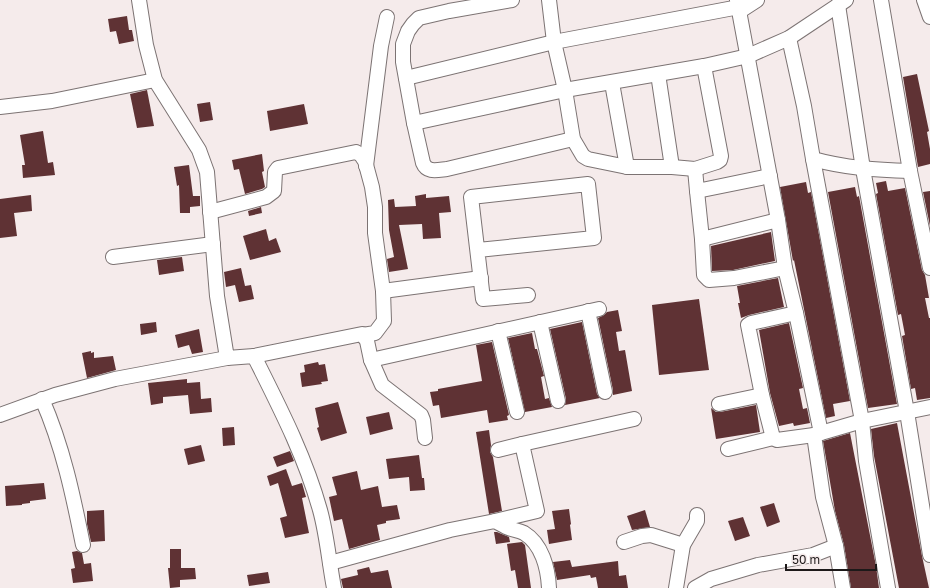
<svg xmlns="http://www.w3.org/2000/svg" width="930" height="588" font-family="'Golos Text',sans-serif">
<rect width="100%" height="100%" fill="#f5ebeb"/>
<g fill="#5f3234">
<path d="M127,16L129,30H132L134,41L119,44L116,31L110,32L108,19Z"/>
<path d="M917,74L929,131L927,132L930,149V164L918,167L903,77Z"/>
<path d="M147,90L154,126L137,128L130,94Z"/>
<path d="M210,102L213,120L200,122L197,104Z"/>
<path d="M304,104L308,124L270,131L267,111Z"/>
<path d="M43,131L48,163L53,162L55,175L23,178L22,165H25L20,135Z"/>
<path d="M262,154L264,171L262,172L265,187L262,189L245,194L239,169L234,170L232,160Z"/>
<path d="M189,165L193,196H200V206L190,207V213H180L179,185L177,186L174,167Z"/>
<path d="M886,181L888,191L905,188L922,270L925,275L929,298H925L929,318H930V398L917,400L915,388L911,389L902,336L905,335L901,314L898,315L876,194L878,193L876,183Z"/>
<path d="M806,182L808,193L811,192L850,401L833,404L835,416L826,418L794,260L793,261L780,187Z"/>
<path d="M855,187L857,197L859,196L897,404L868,408L828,192Z"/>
<path d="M930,191V226L923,192Z"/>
<path d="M426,194V198L449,196L451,212L439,213L441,238L423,239L422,224L399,225L408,269L389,272L387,259L394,257L389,230L388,200L394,199L395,207L416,206L415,196Z"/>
<path d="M31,195L32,211L14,213L17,236L0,238V199Z"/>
<path d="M261,207L262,213L249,216L248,211Z"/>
<path d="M266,229L269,241L276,238L281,252L250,260L243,236Z"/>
<path d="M771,232L775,261L733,270L712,271L711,246Z"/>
<path d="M182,257L184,271L159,275L157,260Z"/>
<path d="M241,268L245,286L251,285L254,299L239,302L235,285L226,287L224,272Z"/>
<path d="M778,278L784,307L749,315L741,318L738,303H740L737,286Z"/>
<path d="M699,299L709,370L659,375L652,305Z"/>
<path d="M618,310L622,331L616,332L619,351L625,350L632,391L613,395V390L598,318L604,315L607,312Z"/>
<path d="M156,322L157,332L141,335L140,324Z"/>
<path d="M582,322L597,394L600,398L565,405L566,399L550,329Z"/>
<path d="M789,323L803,388L799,389L803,409L807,408L810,423L794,426L793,423L779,426L770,393L759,330Z"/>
<path d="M199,329L203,352L192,354L189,345L178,348L175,335Z"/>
<path d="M532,333L535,349H537L544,376L541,377L545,399L549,398L552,407L525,412L508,338Z"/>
<path d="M492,342L509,415L507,416L508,420L489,423L487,410L441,418L439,405L433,406L430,392L438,391V389L482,381L476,345Z"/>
<path d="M91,351V353L94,352V358L113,356L116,370L87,378L82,353Z"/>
<path d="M318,362L319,365L325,364L328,381L321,382L322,384L302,387L300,373L305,372L304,365Z"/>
<path d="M187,379V383L200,382L201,399L211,398L212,412L190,414L188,395L163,397V403L151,405L148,383Z"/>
<path d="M338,402L347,433L321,441L317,428L319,427L315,408Z"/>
<path d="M756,405L760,432L716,439L711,408L716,412H720Z"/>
<path d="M389,412L393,429L370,435L366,417Z"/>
<path d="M897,423L922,556L929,588H899L874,456L871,429Z"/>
<path d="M234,427L235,445L223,446L222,428Z"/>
<path d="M489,430L491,445L490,452L493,457L502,511L489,514L476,432Z"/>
<path d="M850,433L876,566L879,588H851L844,545L835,511L823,441Z"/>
<path d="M201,445L205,461L188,465L184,449Z"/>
<path d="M290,451L294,461L277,467L273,457Z"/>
<path d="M419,455L422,478H424L425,490L410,491L409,477L389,479L386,459Z"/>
<path d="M286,469L292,486L302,483L306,497L302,498L309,533L285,538L280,518L287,516L278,483L270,486L267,476Z"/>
<path d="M357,471L361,490L378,486L382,507L397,505L400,519L386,521V523L377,525L380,540L349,549L342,519L334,521L329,497L337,495L332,477Z"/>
<path d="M44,483L46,499L30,501V503L22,504V505L6,506L5,486Z"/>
<path d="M774,503L780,522L767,527L760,507Z"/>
<path d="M569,509L571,524L570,525L572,540L549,544L547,530L555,529L552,511Z"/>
<path d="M104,510L105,541L91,542L87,524V511Z"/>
<path d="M645,510L650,527L632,530L627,516Z"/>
<path d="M743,517L750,536L735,541L728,521Z"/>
<path d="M494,532H497L509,537L510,542L496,544Z"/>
<path d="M522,542L525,545L531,588H518L515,570L511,571L507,544Z"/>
<path d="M170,549H181V568H195L196,579L180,580V587L170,588L168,568H170Z"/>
<path d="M77,551L82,553L84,564L91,563L93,581L73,583L71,569L75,568L72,552Z"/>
<path d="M570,560L572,567L618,561L619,576L626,575L628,588H598L596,577L591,578L590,575L557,580L553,562Z"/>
<path d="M369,567L371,573L388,570L392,588H343L341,579L358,575L357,570Z"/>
<path d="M268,572L270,583L249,586L247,575Z"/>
</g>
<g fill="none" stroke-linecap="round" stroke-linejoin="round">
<defs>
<g id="minor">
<path d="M139,0L146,45L155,80L199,150L207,172L217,296L227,358L254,356C279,406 305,456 320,510C327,535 329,562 334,588"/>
<path d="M512,0L449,11L419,18L413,24L408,31L403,44V62L414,123L565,90L704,66L748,56L789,38L846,0"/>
<path d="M549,0L554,42L565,90L573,139L583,156L588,159L627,167H672L695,169L717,162L720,160L721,156L704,66"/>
<path d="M737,0L778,220L785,268L796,313L751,323L748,325L762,395L773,438L777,440L814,435L862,421L930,407"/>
<path d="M881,0L910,171L930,268"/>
<path d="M924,0L930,17"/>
<path d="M838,5L863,169L907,412L930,555"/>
<path d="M740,11L757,0"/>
<path d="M789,38L804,106L813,159C845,168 877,170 910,171"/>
<path d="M658,74L672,167"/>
<path d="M406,78L554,42L739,7"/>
<path d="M612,83L627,167"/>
<path d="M0,107L52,101L155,80"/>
<path d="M414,123L423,163C427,173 437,170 447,169L573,139"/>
<path d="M813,159L862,421L866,461L888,588"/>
<path d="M366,166L381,46L387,17"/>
<path d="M695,169L697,191L770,176"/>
<path d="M697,191L702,239L778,220"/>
<path d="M210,212L266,197L274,191L275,172L278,168L356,152L361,155L365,161L372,187L375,207V233L383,291L384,321L375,333L363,335"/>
<path d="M702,239L704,275L709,280L734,278L785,268"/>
<path d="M478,250L594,238L588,184L471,197L483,299L528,295"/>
<path d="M113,257L213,244"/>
<path d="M383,291L481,278"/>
<path d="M588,311L605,392"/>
<path d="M796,313L821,433"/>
<path d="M540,322L558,401"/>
<path d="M498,331L517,412"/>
<path d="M254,356L362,334L367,341L371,360L382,385L421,415L423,420L425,438"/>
<path d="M371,360L599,309"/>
<path d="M42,399C63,447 73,495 83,545"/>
<path d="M719,404L762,395"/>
<path d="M0,415L55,395L115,379L227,358"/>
<path d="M814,435L823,497L836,546L843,588"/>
<path d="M728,449L773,438"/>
<path d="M498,450L522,444"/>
<path d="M495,521L537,511L522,444L634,419"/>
<path d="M624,542L642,536L651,535L683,545"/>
<path d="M330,563L450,530L495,521C499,523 502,525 506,527C512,530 518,530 524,533C542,544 548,568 549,588"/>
<path d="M676,588L683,545L697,521V515"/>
<path d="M695,588L711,579L758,565L813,555L836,546"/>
</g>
</defs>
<use href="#minor" stroke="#7c7373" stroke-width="16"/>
<use href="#minor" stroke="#fff" stroke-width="14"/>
</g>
<path d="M786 564v6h90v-6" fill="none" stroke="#1d1919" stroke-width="2"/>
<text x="792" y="564" font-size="12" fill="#1d1919" stroke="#f5ebeb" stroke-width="3" paint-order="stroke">50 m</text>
</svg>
